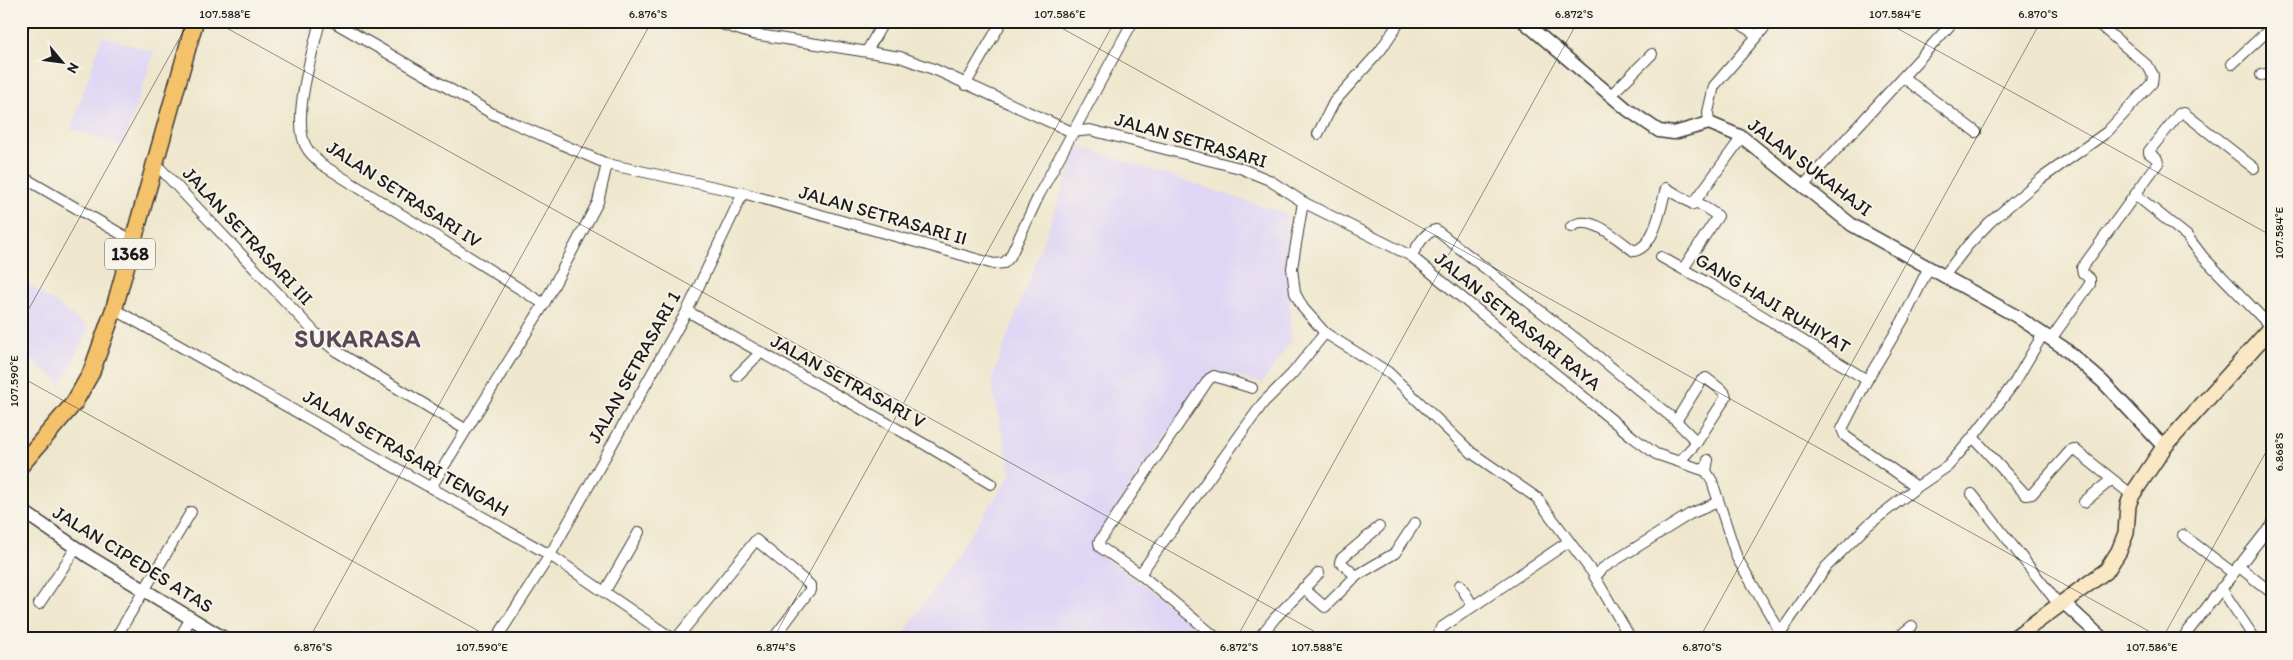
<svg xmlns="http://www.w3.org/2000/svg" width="2293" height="660" font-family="Itim,sans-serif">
<rect width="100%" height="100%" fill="#f7f3e8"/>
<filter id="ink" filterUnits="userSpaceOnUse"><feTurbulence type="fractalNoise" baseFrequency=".02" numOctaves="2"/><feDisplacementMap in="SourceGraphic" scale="10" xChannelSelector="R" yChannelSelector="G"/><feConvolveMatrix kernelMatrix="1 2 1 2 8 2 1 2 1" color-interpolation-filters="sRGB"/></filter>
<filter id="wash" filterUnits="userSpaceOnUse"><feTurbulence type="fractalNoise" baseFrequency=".0096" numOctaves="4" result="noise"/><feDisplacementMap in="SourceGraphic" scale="20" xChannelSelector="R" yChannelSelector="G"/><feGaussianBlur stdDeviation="1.12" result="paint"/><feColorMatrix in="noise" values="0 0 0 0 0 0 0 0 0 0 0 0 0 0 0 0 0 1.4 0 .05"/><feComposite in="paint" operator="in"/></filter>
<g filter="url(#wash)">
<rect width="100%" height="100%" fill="#efe7cd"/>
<g fill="#dfd5f5">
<path d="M102,36L154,52L123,146L71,129Z"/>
<path d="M1079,146L1286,214L1291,341L1262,383L1213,370L1207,374L1093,542L1097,553L1137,580L1209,639H900L1011,474L991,381Z"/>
<path d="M21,278L89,328L62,383L21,353Z"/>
</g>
</g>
<g filter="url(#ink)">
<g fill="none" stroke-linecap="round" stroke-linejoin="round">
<defs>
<g id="minor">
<path d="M320,21C313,51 289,124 308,150C311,155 317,159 321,164L544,304"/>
<path d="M332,21L493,114L607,164L743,193L994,264L1004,263L1010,257L1039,195L1133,21"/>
<path d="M712,21L753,34L900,57L936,70L1072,132L1090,130L1240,168L1269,180L1303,202L1411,256L1634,438L1656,454L1706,471"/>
<path d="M1737,21L1757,36"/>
<path d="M753,34L761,21"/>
<path d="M21,35L24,21"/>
<path d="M867,51L884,21"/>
<path d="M2232,64L2272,27"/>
<path d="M2261,75L2272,73"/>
<path d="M1904,78L1976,132"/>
<path d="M965,85L1002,21"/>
<path d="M1611,95L1652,54"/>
<path d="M1709,123L1708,112L1714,86L1770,21"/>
<path d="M1318,134L1334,102L1380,51L1400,21"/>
<path d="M156,164L320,338L336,351L465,429"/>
<path d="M21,176L133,241"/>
<path d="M1804,185L1954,21"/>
<path d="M2137,196L2187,236L2203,257L2272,328"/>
<path d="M1303,202L1292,268L1295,293L1303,308L1325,333L1388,372L1472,453L1537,498L1592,572L1631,639"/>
<path d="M1571,227C1590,212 1618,240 1634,251C1655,247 1661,206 1666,188L1693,204L1742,137"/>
<path d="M1411,256C1418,246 1424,232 1436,230L1588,348L1676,421L1701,381L1706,378L1724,392L1726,397L1697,442L1680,461"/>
<path d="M1661,257L1715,287L1867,380"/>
<path d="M1683,269L1718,216L1695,201"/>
<path d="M1944,276L1968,245L1990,222L2042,178L2107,132L2152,83L2153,75L2148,66L2095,21"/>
<path d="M114,309L550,555L673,639"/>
<path d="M687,311L926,445L991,484"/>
<path d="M2051,339L2090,284V279L2083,273L2082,268L2158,163L2157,159L2149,153V151L2179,114L2184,113L2254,168"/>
<path d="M737,376L761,352"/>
<path d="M1676,421L1697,442"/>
<path d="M1973,437L2026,495L2032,494L2071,450L2074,449L2132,495"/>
<path d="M1708,460L1706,471L1712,481L1737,558L1781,633"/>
<path d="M431,487L544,304L598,202L607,164"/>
<path d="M1917,487L1845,436L1842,429L1867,380L1903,320L1929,267"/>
<path d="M1972,494L2060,606"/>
<path d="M2084,502L2111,480"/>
<path d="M2183,535L2233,573"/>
<path d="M2238,566L2272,593"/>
<path d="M1140,574L1263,403L1292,374L1325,333"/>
<path d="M1356,576L1340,562L1341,559L1379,527"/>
<path d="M1595,577L1603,568L1690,514L1718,502"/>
<path d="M1460,585L1473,606"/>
<path d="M1303,588L1325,607L1356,576L1395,553L1415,523"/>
<path d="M2221,588L2255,639"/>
<path d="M605,591L639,532"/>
<path d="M39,604L76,548"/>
<path d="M115,639L191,512"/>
<path d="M179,639L191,618"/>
<path d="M496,639L550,555L687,311L743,193"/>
<path d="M676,639L756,540L810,585V590L773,639"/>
<path d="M1218,639L1140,574L1100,547L1099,542L1209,379L1214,376L1252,388"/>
<path d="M1258,639L1275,618L1319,573"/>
<path d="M1437,639L1441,628L1568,542"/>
<path d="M1776,639L1826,567L1868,525L1917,487L1948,466L1973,437L2015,382L2043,334"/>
<path d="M1896,639L1912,626"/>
<path d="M2182,639L2272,524"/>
</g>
<g id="tertiary">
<path d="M1523,21L1628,110L1659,131L1674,133L1709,123L1742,137L1852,225L2016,316L2064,348L2103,382L2164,447"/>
<path d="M21,510L88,556L225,639"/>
<path d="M2064,603L2103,639"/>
</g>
<path id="secondary" d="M2013,639L2107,570L2119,551L2126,533L2128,505L2132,495L2164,447L2272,327"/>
<path id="primary" d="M21,465L74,403L91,373L114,309L195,21"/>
</defs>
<use href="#minor" stroke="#3c3a37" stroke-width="12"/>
<use href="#tertiary" stroke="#3c3a37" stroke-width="15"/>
<use href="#secondary" stroke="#3c3a37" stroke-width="18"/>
<use href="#primary" stroke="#3c3a37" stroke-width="19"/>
<use href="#minor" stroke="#fff" stroke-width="10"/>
<use href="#tertiary" stroke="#fff" stroke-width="12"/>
<use href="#secondary" stroke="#fae7c3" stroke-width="15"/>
<use href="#primary" stroke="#f3c26a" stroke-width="16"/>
</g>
</g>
<path fill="none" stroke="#1c1c1c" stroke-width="1" stroke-opacity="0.45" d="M214,21L1328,639M1049,21L2163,639M1884,21L2272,236M21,323L189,21M21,377L493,639M309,639L652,21M773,639L1115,21M1236,639L1578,21M1699,639L2041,21M2162,639L2272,441"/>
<g text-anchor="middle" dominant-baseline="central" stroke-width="4" stroke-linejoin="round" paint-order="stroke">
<rect fill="#f7f3e8" stroke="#5e5c59" stroke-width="1" x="105" y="238.5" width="50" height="31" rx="4"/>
<g font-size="18" font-weight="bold" fill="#1c1c1c">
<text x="130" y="254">1368</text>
</g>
<g font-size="19" fill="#1c1c1c" stroke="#f7f3e8">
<text transform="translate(1191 140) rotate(16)">JALAN SETRASARI</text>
<text transform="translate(1810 167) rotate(37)">JALAN SUKAHAJI</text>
<text transform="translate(404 194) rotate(33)">JALAN SETRASARI IV</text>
<text transform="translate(883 215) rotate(16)">JALAN SETRASARI II</text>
<text transform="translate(248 236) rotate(47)">JALAN SETRASARI III</text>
<text transform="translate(1773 303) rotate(31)">GANG HAJI RUHIYAT</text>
<text transform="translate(1518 321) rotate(39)">JALAN SETRASARI RAYA</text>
<text transform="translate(634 367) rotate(-61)">JALAN SETRASARI 1</text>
<text transform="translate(848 381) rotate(29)">JALAN SETRASARI V</text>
<text transform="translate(406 453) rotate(30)">JALAN SETRASARI TENGAH</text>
<text transform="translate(133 559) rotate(32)">JALAN CIPEDES ATAS</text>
</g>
<g font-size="24" font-weight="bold" letter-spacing="1" fill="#584857" stroke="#f7f3e8">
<text x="358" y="338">SUKARASA</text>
</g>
</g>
<rect width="2293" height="660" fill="none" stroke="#f7f3e8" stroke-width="55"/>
<g transform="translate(62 62) rotate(119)" stroke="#f7f3e8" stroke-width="4" paint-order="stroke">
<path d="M0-4L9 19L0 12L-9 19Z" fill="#1c1c1c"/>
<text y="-8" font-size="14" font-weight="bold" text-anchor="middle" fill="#1c1c1c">N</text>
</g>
<rect x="28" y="28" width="2238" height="604" fill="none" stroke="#1c1c1c" stroke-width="2"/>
<g font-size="12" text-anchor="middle" fill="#1c1c1c">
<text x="225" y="18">107.588°E</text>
<text x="648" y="18">6.876°S</text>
<text x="1060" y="18">107.586°E</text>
<text x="1574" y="18">6.872°S</text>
<text x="1895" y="18">107.584°E</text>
<text x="2038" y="18">6.870°S</text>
<text transform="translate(2279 233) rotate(-90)" y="4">107.584°E</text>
<text transform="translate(14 381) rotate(-90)" y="4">107.590°E</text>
<text transform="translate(2279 452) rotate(-90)" y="4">6.868°S</text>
<text x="313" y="651">6.876°S</text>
<text x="482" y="651">107.590°E</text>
<text x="776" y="651">6.874°S</text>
<text x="1239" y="651">6.872°S</text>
<text x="1317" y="651">107.588°E</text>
<text x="1702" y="651">6.870°S</text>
<text x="2152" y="651">107.586°E</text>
</g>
</svg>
